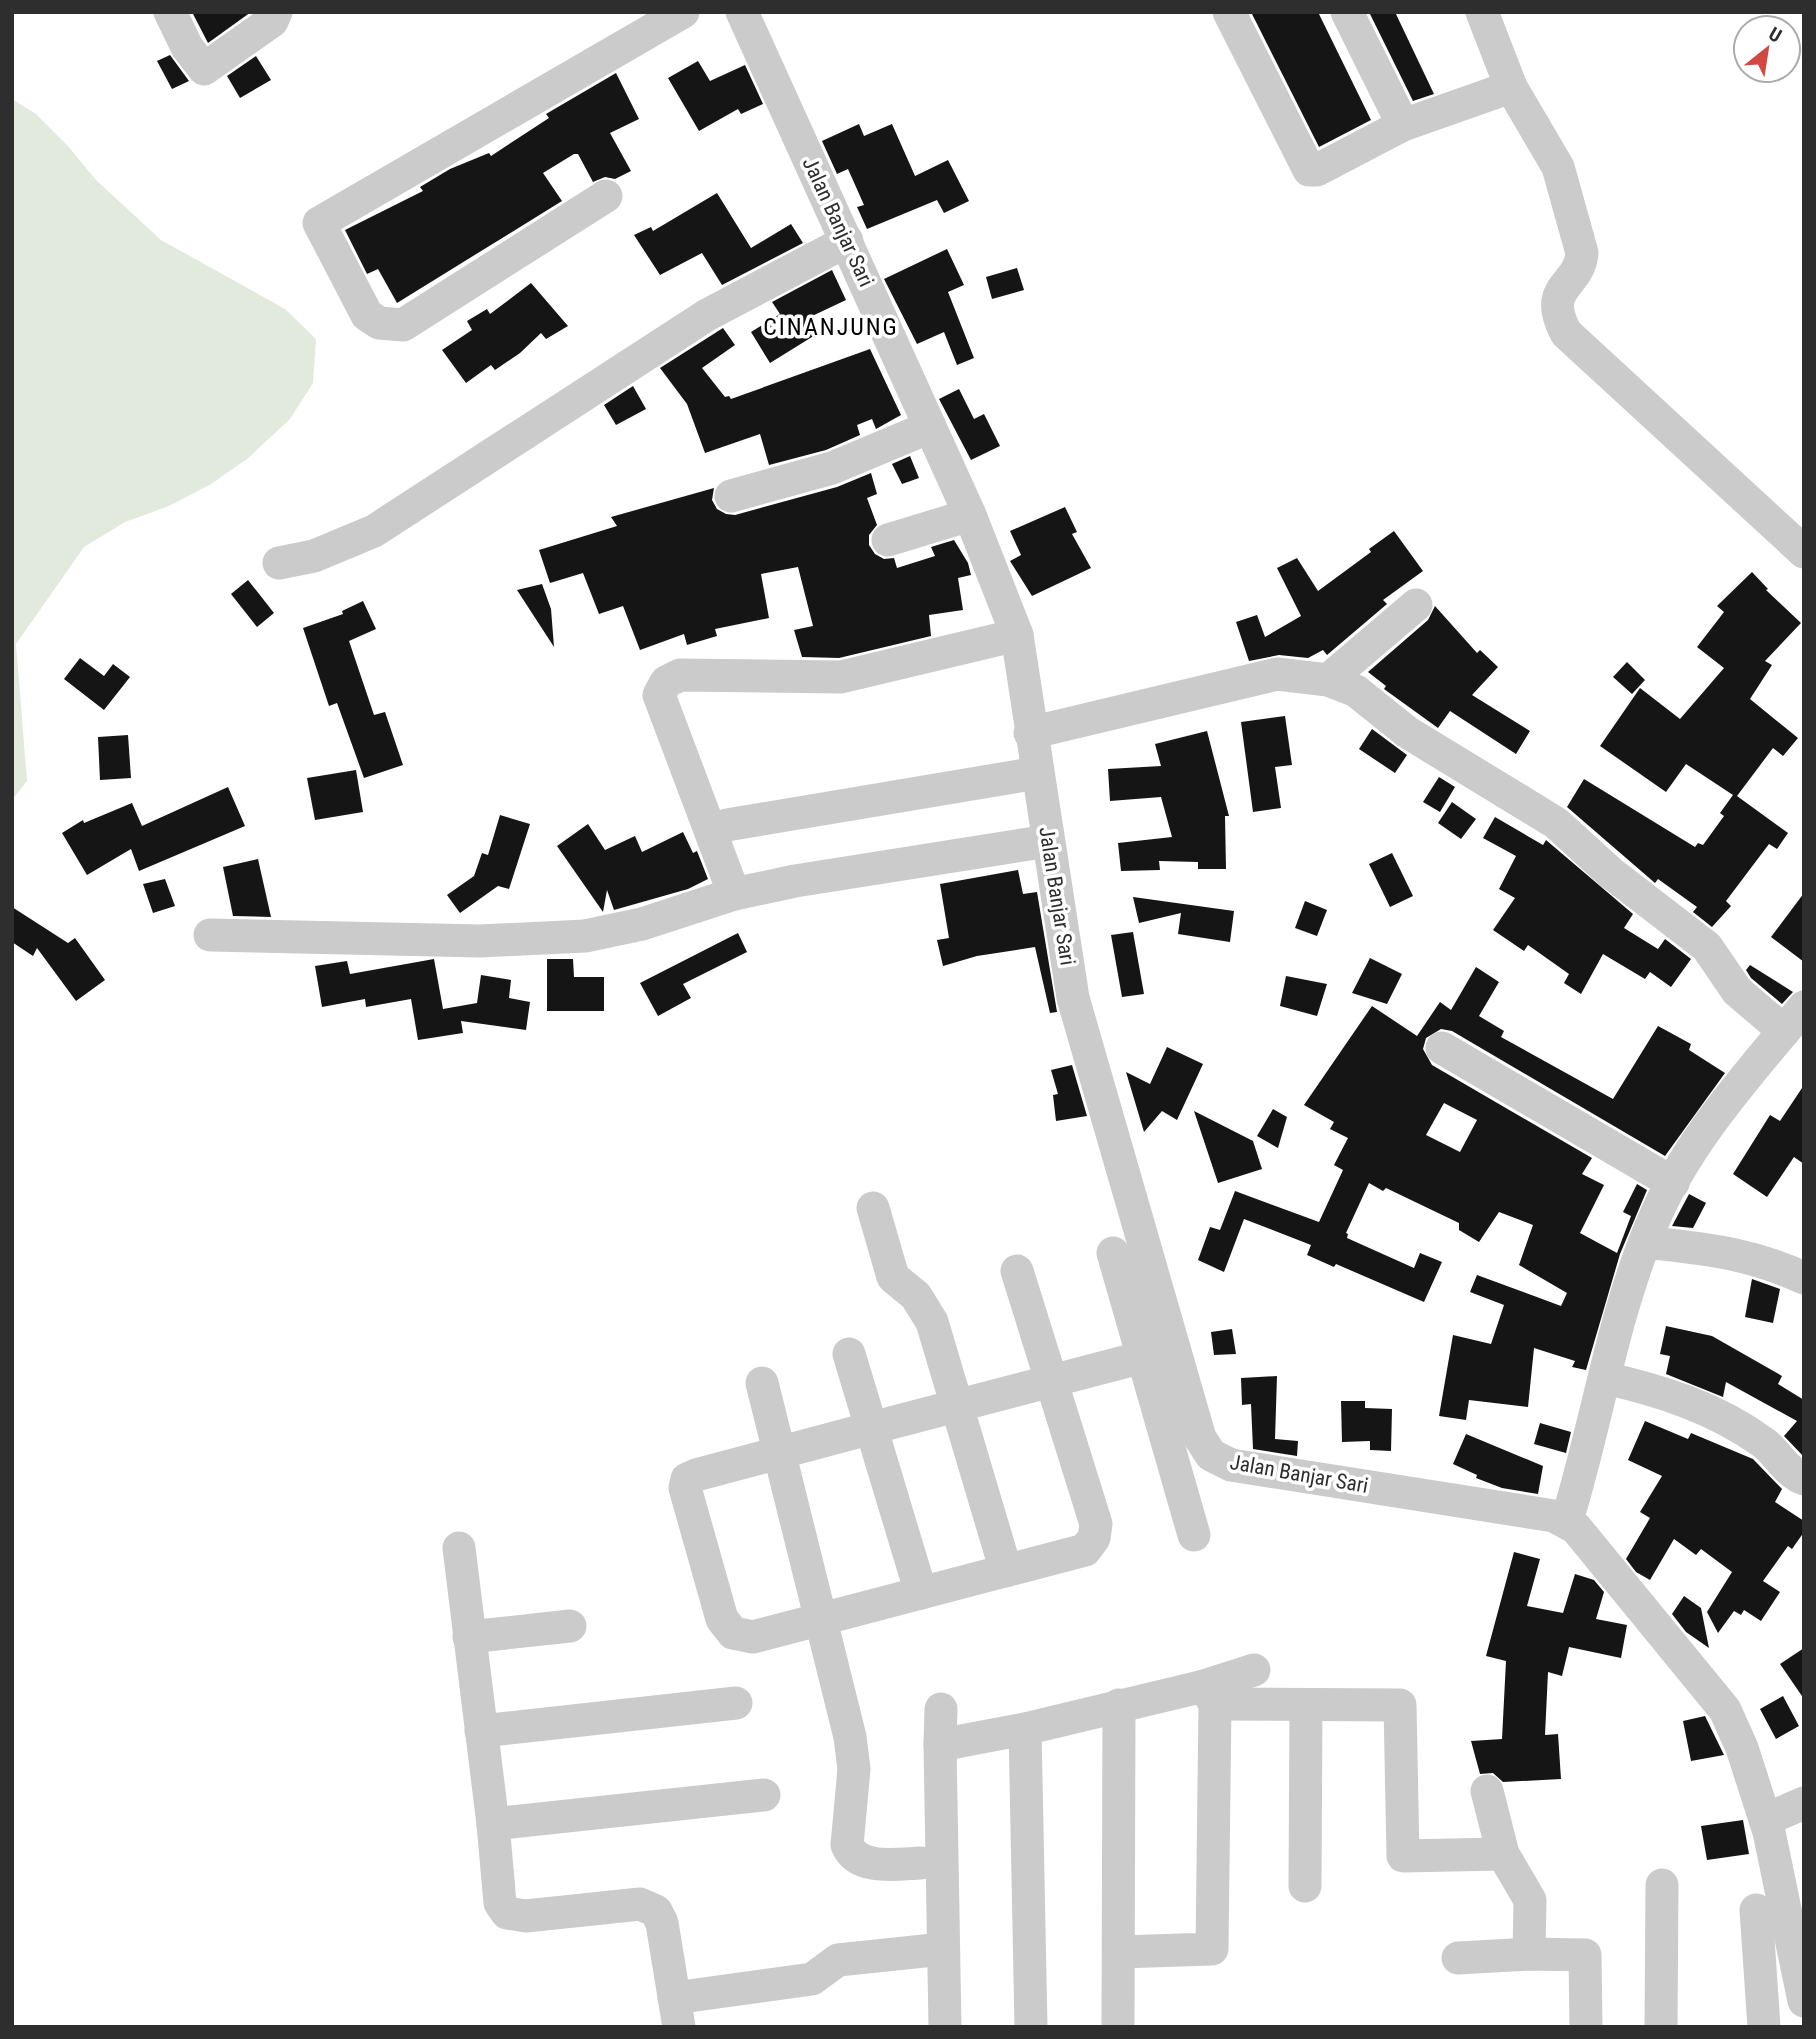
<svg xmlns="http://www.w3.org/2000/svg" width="1816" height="2039" font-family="'Roboto Condensed',sans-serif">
<rect width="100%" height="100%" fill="#fff"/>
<path fill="#e2e9dd" d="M12,99L36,114L67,145L96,180L161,240L285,309L316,339L313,383L290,419L247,459L211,484L169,506L125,522L84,547L16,644L27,781L12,800Z"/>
<g fill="#151515" fill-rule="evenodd">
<path d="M192,12H251L208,43Z"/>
<path d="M1251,12H1318L1371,120L1319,147Z"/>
<path d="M1369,12H1395L1434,94L1413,101Z"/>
<path d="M170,55L189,81L172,89L157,61Z"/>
<path d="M256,56L271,80L240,98L227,76Z"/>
<path d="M698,61L710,81L745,65L763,104L741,114L738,109L699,131L668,78Z"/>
<path d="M616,73L639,119L610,133L631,171L615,179L605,177L593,182L578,154H574L543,173L562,201L397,303L378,269L367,274L345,230L423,191L420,187L450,169L489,153L491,156L549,118L546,114Z"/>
<path d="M859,124L864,136L892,124L915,176L948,160L969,201L944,213L937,200L867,229L857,207L864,205L848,169L837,174L822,141Z"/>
<path d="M717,193L751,248L791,224L803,243L722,285L702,253L660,275L634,235L651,227L653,231Z"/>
<path d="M947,249L964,285L948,292L974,358L957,365L944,332L917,344L884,279Z"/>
<path d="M1017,268L1024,290L992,299L986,277Z"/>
<path d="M832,270L846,300L810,317L820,332L770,363L751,332L780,314L772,302Z"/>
<path d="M531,283L568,326L546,339L541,333L520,353L495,370L491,365L466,383L442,350L472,330L467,321L487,309L490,314Z"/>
<path d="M723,328L735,345L702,368L725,397L729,396L731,399L870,349L901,415L876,429L872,419L857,425L860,435L826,450L769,465L760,434L705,453L687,404L660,368Z"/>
<path d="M633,386L646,409L616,425L604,405Z"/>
<path d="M959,389L974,419L984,414L1000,446L971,460L939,399Z"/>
<path d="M910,456L919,478L902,484L892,464Z"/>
<path d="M871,473L877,494L867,498L877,525L869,535V545L875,554L884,559L894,558L897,568L935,556L931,547L954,540L968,563L971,575L958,578L963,610L929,615L931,636L839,658L802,657L794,630L813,626L798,567L761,574L769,618L715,629L717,636L687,645L684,634L640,650L623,606L599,614L583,573L550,583L539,550L617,526L611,517L714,488L712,500L717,509L726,514L735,515L837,487Z"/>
<path d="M1065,507L1077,532L1072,534L1091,568L1032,596L1010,561L1021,555L1010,531Z"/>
<path d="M1394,531L1423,571L1383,600L1387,604L1327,655L1323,650L1308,658L1279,655L1249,661L1236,622L1257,615L1265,637L1301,616L1277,568L1297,558L1318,591L1371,552L1369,549Z"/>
<path d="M1752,572L1768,589L1766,590L1801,623L1765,661L1772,665L1750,699L1798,738L1783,756L1773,748L1737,796L1788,833L1777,849L1769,844L1726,901L1731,906L1712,927L1693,912L1697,907L1658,879L1655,883L1567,807L1584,779L1695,847L1698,843L1703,845L1724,816L1720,813L1733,795L1686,764L1666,792L1600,746L1640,688L1680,719L1724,668L1697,647L1724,612L1717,606Z"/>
<path d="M248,580L274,613L257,627L231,594Z"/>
<path d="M542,584L551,609L554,647L517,590Z"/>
<path d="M363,601L376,629L349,641L374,715L385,712L403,765L364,778L337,703L329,706L303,628L343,614L342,611Z"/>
<path d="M1435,606L1477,653L1480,650L1498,667L1472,695L1530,731L1516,754L1450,711L1438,728L1384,689L1386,686L1368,672L1428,620Z"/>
<path d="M80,658L104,676L113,664L130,677L104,710L64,679Z"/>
<path d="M1627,662L1645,680L1632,694L1613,677Z"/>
<path d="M1285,716L1292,765L1275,767L1281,808L1253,812L1241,722Z"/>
<path d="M1372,729L1407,755L1395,773L1359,749Z"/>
<path d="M1207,731L1229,816H1225L1226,869H1198V862L1159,861L1160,870L1121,871L1118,843L1172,837L1161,797L1110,801L1108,769L1161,766L1155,744Z"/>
<path d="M128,735L131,778L100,780L98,737Z"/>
<path d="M356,770L363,812L315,820L307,778Z"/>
<path d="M1439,777L1455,787L1440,812L1423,802Z"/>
<path d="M228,787L245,826L139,871L131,849L87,875L62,833L83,820L84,823L132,803L142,826Z"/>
<path d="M1452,802L1476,819L1461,839L1438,823Z"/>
<path d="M500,815L530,824L509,889L498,886L460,913L447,895L474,876L482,853L488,855Z"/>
<path d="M1495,817L1543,845L1546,840L1633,914L1624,928L1658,949L1665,939L1691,959L1671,987L1650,972L1645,979L1603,954L1581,994L1564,983L1569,974L1528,945L1524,951L1493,930L1515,898L1499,889L1516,856L1483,838Z"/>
<path d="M588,824L605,850L635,836L642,852L683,832L693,853L697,851L708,879L688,889L614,910L607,890L603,912L557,846Z"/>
<path d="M1392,853L1413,896L1390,907L1369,864Z"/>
<path d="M258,859L271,917L233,916L223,867Z"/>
<path d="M1018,870L1023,894L1037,892L1057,1012L1050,1013L1035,947L977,956L943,966L937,940L949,938L940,884Z"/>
<path d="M165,879L175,906L153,913L143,884Z"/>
<path d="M1804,893V962L1771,937Z"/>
<path d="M1133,897L1234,911L1230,942L1178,934L1181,913L1139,923Z"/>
<path d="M1305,901L1327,910L1317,936L1295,928Z"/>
<path d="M12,907L68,943L75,938L105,980L76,1001L37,948L33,956L12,942Z"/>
<path d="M1133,932L1144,994L1122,997L1111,935Z"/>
<path d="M738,933L747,952L683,984L691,998L658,1016L640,983Z"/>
<path d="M1370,958L1402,974L1387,1004L1352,993Z"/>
<path d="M434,959L443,1009L477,1003L481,975L511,980L509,998L530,1002L526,1030L461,1021L463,1033L418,1040L411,999L366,1007L365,999L322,1007L315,966L347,961L350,974Z"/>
<path d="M547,959H573L574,977H604V1011H547Z"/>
<path d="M1750,965L1793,992L1782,1004L1751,978L1746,970Z"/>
<path d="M1476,967L1499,982L1479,1016L1504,1031L1501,1037L1613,1099L1658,1026L1691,1044L1689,1050L1725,1073L1665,1156L1452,1031L1441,1029L1426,1038L1423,1049L1432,1065L1592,1158L1582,1174L1604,1185L1580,1233L1617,1253L1631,1216L1623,1212L1637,1184L1647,1190L1620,1254L1586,1370L1572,1367L1575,1361L1534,1348L1528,1407L1469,1400L1466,1420L1439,1416L1453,1335L1491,1344L1504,1305L1470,1292L1477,1275L1561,1306L1567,1293L1519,1265L1533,1225L1499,1212L1479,1242L1459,1230V1223L1386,1188L1383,1191L1369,1183L1346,1233L1348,1234L1347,1238L1414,1268L1420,1253L1442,1262L1424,1302L1336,1264L1334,1267L1307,1255L1311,1245L1244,1219L1224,1272L1198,1260L1210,1227L1220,1230L1235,1191L1319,1222L1343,1170L1334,1165L1348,1138L1330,1129L1334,1122L1304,1105L1372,1006L1417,1036L1440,1002L1451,1010ZM1444,1103L1477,1120L1460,1152L1426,1135Z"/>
<path d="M1286,976L1327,984L1317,1016L1280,1006Z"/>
<path d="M1167,1047L1203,1064L1177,1120L1162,1111L1144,1132L1126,1072L1150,1084Z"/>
<path d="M1072,1065L1087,1116L1056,1121L1053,1095L1058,1094L1051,1070Z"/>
<path d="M1804,1085V1164L1794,1157L1767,1197L1733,1174L1770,1115L1780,1121Z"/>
<path d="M1273,1109L1287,1117L1278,1148L1257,1136Z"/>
<path d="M1194,1111L1253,1141L1262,1169L1218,1183Z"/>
<path d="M1689,1194L1706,1203L1693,1228L1672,1226Z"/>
<path d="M1752,1279L1780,1289L1773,1323L1745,1317Z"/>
<path d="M1666,1326L1712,1336L1782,1376L1778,1384L1804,1400V1457L1784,1436L1797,1421L1726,1382L1723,1397L1666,1374L1670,1356L1660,1354Z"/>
<path d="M1232,1329L1236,1354L1214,1355L1211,1332Z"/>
<path d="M1277,1376L1275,1439L1298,1441L1297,1456L1253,1449L1251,1404L1242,1405L1241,1378Z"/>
<path d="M1341,1401H1365V1408L1392,1409L1391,1451L1370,1450V1441L1342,1442Z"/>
<path d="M1645,1421L1688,1439L1691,1433L1753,1459L1782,1489L1775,1502L1804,1521V1532L1792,1549L1788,1546L1763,1581L1780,1592L1761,1621L1744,1610L1741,1615L1734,1611L1718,1633L1707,1612L1732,1572L1701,1549L1696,1555L1674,1539L1650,1580L1636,1572L1626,1559L1650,1518L1640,1512L1662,1476L1628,1460Z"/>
<path d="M1540,1423L1571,1432L1566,1453L1534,1444Z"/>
<path d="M1466,1434L1543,1466L1538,1494L1502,1488L1476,1478L1477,1475L1453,1464Z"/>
<path d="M1514,1552L1540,1559L1527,1606L1563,1613L1575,1574L1594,1580L1604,1592L1596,1619L1627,1625L1621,1658L1569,1647L1562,1676L1548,1672L1545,1735L1558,1734L1561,1779L1503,1782L1493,1773L1480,1774L1471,1741L1502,1739L1506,1661L1486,1656Z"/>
<path d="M1684,1596L1701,1608L1709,1648L1686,1632L1672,1614Z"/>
<path d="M1804,1648V1699L1780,1664Z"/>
<path d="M1783,1696L1799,1726L1776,1739L1760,1709Z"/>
<path d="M1705,1716L1724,1755L1691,1761L1683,1721Z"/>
<path d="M1743,1820L1749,1854L1707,1860L1701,1826Z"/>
</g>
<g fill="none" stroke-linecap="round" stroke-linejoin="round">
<g stroke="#cbcbcb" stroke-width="33">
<path d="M170,12L187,47L204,69L272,21L276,12"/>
<path d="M742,12L970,515L1017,635L1073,998L1200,1438L1211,1455L1231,1465L1554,1516L1576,1528L1725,1710L1742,1748L1769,1832L1804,2001"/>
<path d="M1229,12L1309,170H1317L1403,125L1511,87L1482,12"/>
<path d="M1347,12L1403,125"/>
<path d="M1511,87L1558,167L1582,253C1579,288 1541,285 1566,333L1804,552"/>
<path d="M606,196L403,325L379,323L367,315L319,223L683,12"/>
<path d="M731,496L832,468L930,427"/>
<path d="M888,540L970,515"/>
<path d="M279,563L314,556L374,531L707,315L847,241"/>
<path d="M1328,680L1416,605"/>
<path d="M1030,733L1277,674L1328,680L1356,691L1407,732L1556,823L1611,873L1707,947L1737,991L1784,1031"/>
<path d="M727,825L1037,773"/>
<path d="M734,894L659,695L666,682L680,675L841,677L1017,635"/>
<path d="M210,935L480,941L585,936L642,924L734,894L795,881L1048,841"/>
<path d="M1442,1048L1673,1183"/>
<path d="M873,1208L893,1277L916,1296L932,1322L1006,1571"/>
<path d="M1645,1242C1706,1249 1747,1252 1804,1278"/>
<path d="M1113,1253L1194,1535"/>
<path d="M1017,1271L1096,1524L1094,1538L1085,1550L753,1637L733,1633L722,1619L685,1488L687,1479L696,1475C855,1432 1015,1390 1174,1349"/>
<path d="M849,1354L921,1593"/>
<path d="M1605,1378C1662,1391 1716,1408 1764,1443C1778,1454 1787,1473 1804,1479"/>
<path d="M762,1383L850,1737L854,1769L847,1845C858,1871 897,1864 921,1863"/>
<path d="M1567,1520C1597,1423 1612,1318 1652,1224C1686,1142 1748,1075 1804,1007"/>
<path d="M459,1548L493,1824"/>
<path d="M469,1637L570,1626"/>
<path d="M1204,1686L1254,1670"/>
<path d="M1025,1729L1031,2027"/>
<path d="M481,1731L736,1703"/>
<path d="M940,1745L941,1709"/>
<path d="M1487,1791L1503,1854"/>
<path d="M1765,1820L1804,1803"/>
<path d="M1305,1886L1306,1706"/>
<path d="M1756,1910L1764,2027"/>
<path d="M1119,1952L1212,1949L1215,1704"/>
<path d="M1458,1958L1529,1954L1585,1955L1586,2027"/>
<path d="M674,1998L812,1979L838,1960L943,1949"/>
<path d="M679,2027L662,1923L656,1911L640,1904L526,1916L507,1913L500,1903L493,1824L764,1795"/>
<path d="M945,2027L940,1745L1025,1729L1204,1686L1215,1704L1400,1705L1403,1856L1503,1854L1530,1900L1529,1954"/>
<path d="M1118,2027L1119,1705"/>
<path d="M1661,2027L1662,1885"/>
</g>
</g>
<g text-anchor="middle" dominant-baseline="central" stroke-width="7" stroke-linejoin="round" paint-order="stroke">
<g font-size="21" fill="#2e2e2e" stroke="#fff">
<text transform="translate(838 222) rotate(65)">Jalan Banjar Sari</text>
<text transform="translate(1057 896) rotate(81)">Jalan Banjar Sari</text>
<text transform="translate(1299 1474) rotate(10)">Jalan Banjar Sari</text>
</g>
<g font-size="24" letter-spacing="2" fill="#000" stroke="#fff">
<text x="831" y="327">CINANJUNG</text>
</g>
</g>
<rect width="1816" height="2039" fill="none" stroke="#2e2e2e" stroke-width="28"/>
<g transform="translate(1767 49) rotate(30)"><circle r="33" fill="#ffffff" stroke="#ababab" stroke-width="2"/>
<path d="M0-5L12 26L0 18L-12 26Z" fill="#d14843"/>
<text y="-10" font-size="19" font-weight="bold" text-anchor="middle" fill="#2e2e2e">U</text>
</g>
</svg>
